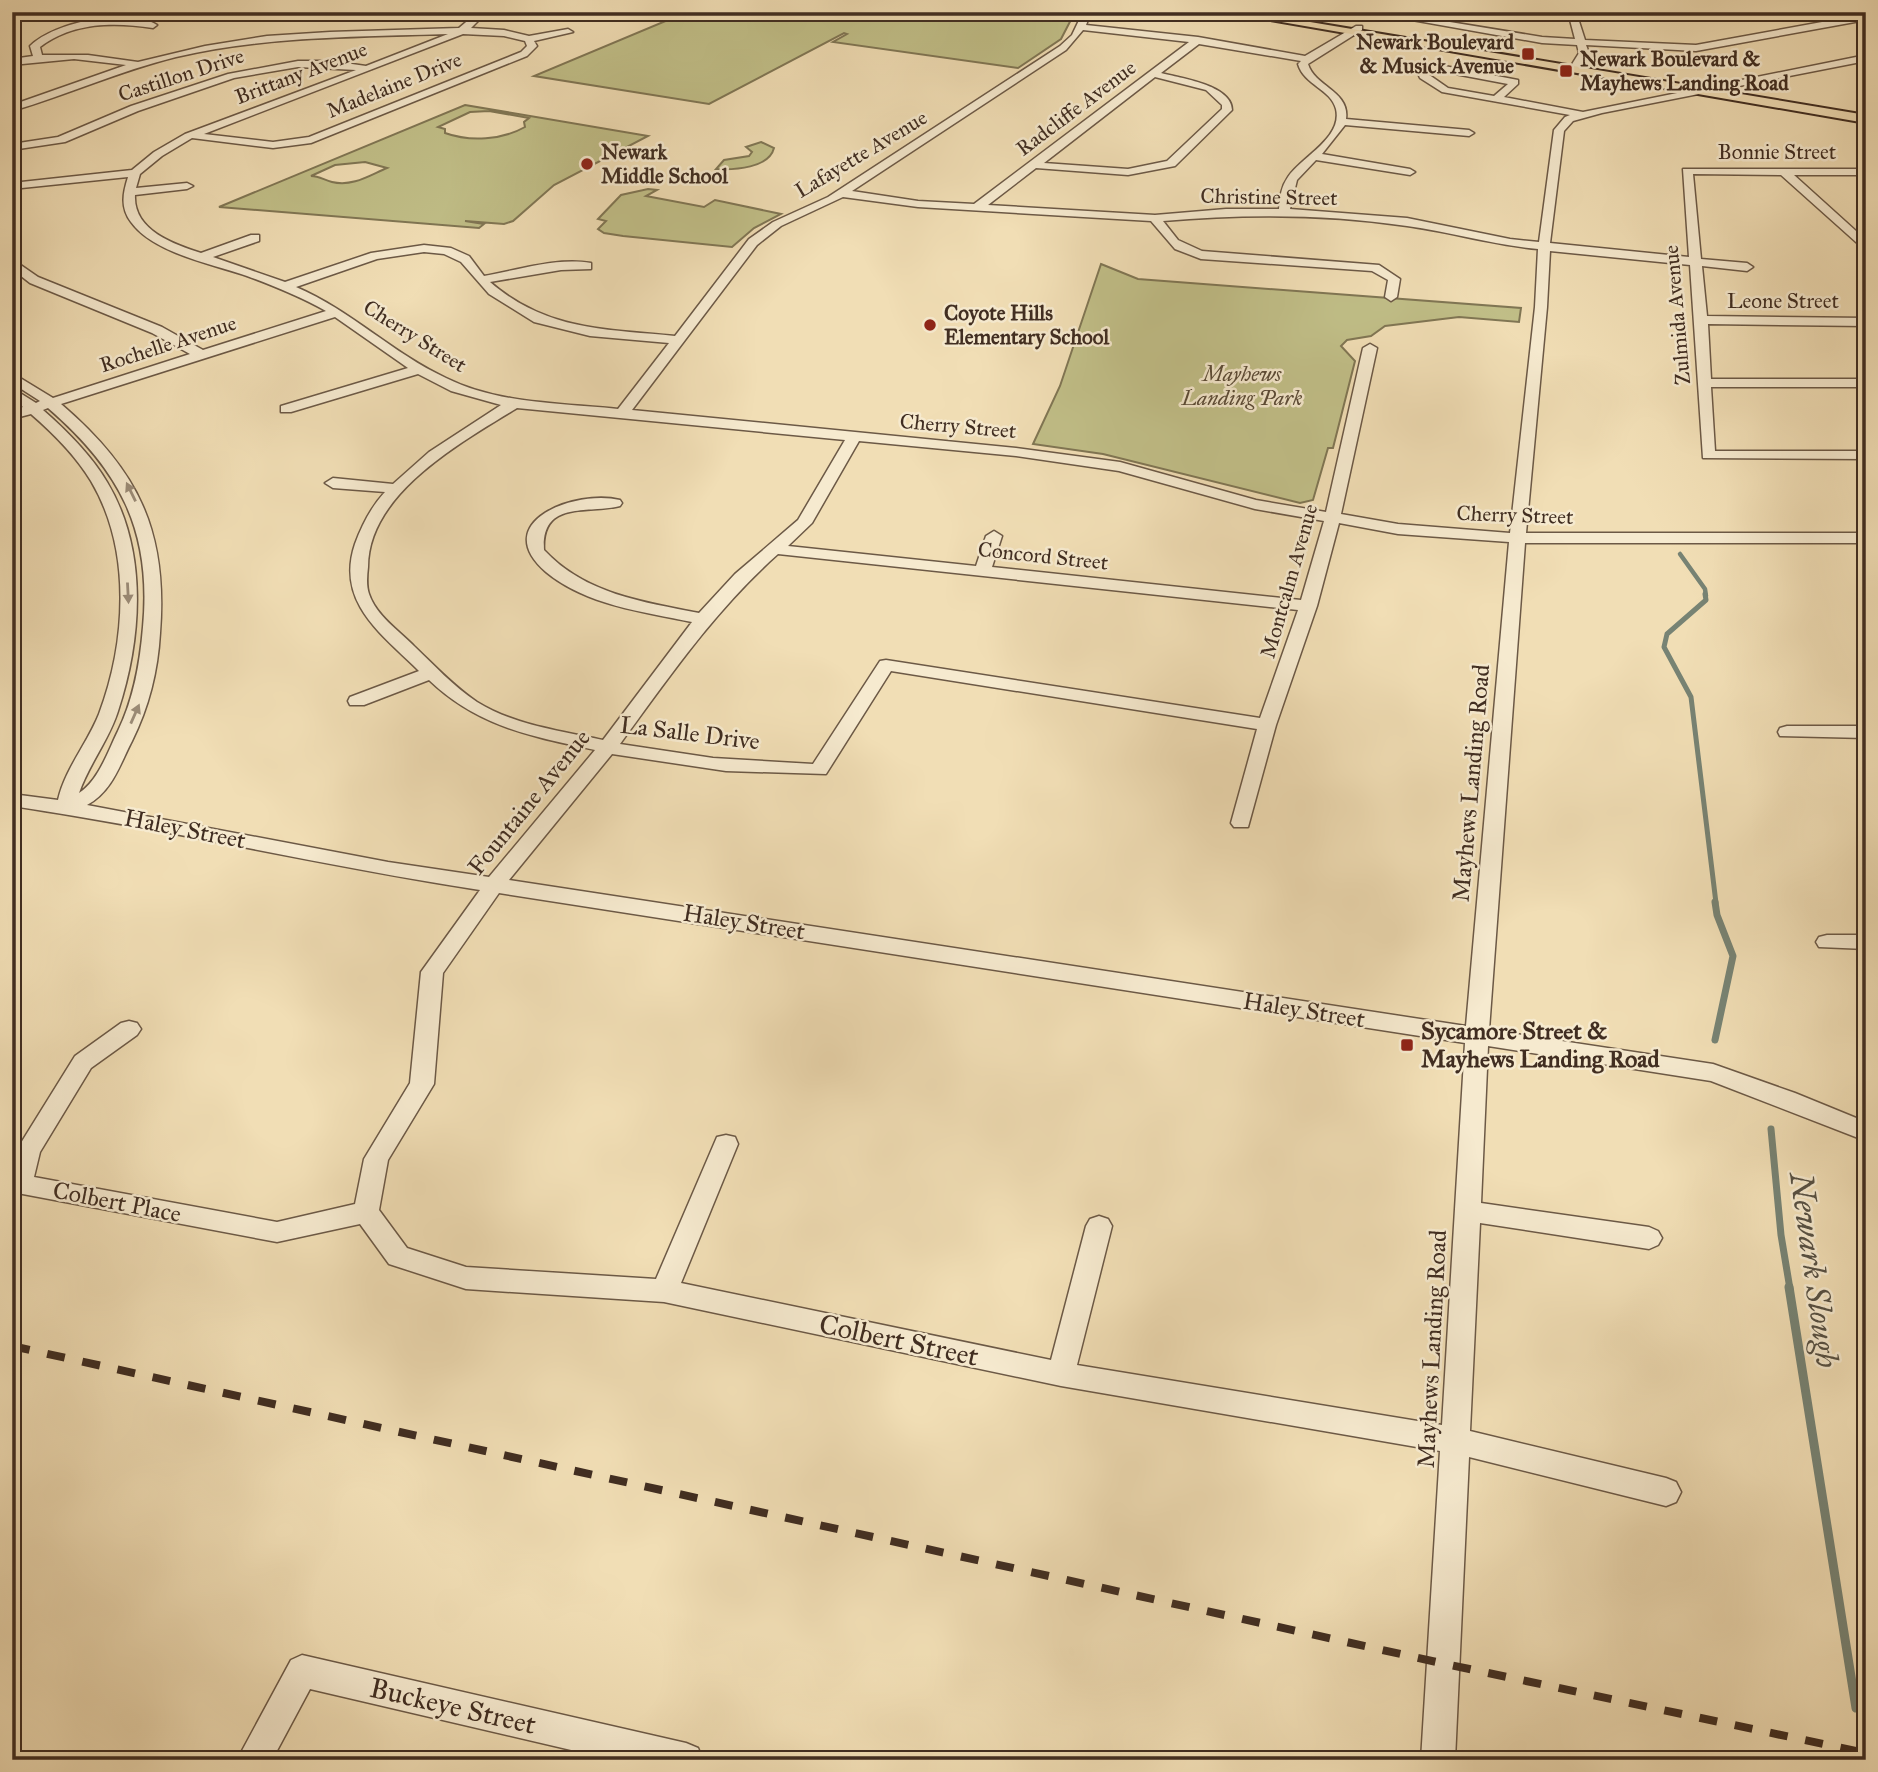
<svg xmlns="http://www.w3.org/2000/svg" width="1878" height="1772" font-family="'IM FELL Great Primer',serif">
<rect width="100%" height="100%" fill="#f1deb5"/>
<filter id="stains"><feTurbulence type="fractalNoise" baseFrequency=".00286" numOctaves="4"/><feColorMatrix values="0 0 0 0 .2 0 0 0 0 .09 0 0 0 0 .02 0 0 0 .5 -.17"/></filter>
<radialGradient id="worn" r=".72"><stop offset=".6" stop-color="#630" stop-opacity="0"/><stop offset="1" stop-color="#630" stop-opacity=".3"/></radialGradient>
<g fill="#c1bf88" stroke="#807654" stroke-width="2" fill-rule="evenodd">
<path d="M687,12H1075L1061,39L1018,68L833,42L847,34L844,33L709,104L534,76Z"/>
<path d="M465,105L648,136L554,185L513,221L504,224L465,221L484,224L479,228L219,207ZM489,111L529,118L524,122L525,127C502,140 470,142 445,133V129L438,127L470,112ZM365,162L387,168C370,175 353,187 332,182C324,180 319,176 311,176L335,165Z"/>
<path d="M761,142L774,148C769,168 735,170 716,169L724,160L749,156L752,152L746,147Z"/>
<path d="M648,189L657,190L646,196L704,207L715,200L781,214L754,228L732,247L623,236L604,233L598,229L606,221L598,219L621,195Z"/>
<path d="M1101,264L1138,279L1521,308L1519,322L1459,317L1385,326L1371,336L1347,340L1341,346L1355,361L1333,448H1328L1313,500L1300,503L1103,454L1033,444L1060,386Z"/>
</g>
<g fill="none" stroke-linecap="round" stroke-linejoin="round">
<path stroke="#778374" stroke-width="4.5" d="M1680,554L1705,589L1706,596"/>
<path stroke="#778374" stroke-width="5" d="M1705,594L1706,600L1667,634L1664,647L1691,697L1716,903"/>
<g stroke="#778374" stroke-width="7">
<path d="M1715,1040L1733,956L1717,915L1715,902"/>
<path d="M1771,1129L1781,1235L1790,1289"/>
</g>
<path stroke="#778374" stroke-width="9" d="M1789,1287L1856,1708"/>
<defs>
<g id="minor">
<path d="M478,12H487L471,28L504,30L529,36L568,29L573,32L534,41L537,46L527,56L311,143L273,148L192,138L162,156L140,174L136,188L187,183L193,186L187,189L135,195C133,230 173,244 201,253L251,235H259V241L213,257L285,282L371,253L424,245L451,248L469,256L484,276C518,270 557,257 591,263V269L561,270L490,282C547,331 605,329 675,336L749,239L773,222L828,197L1060,46L1072,35L1083,12H1091L1086,25L1198,37L1305,56L1356,26H1362V30L1308,64C1315,87 1350,91 1346,119L1469,130L1474,133L1469,136L1345,125L1322,154L1410,169L1415,172L1410,175L1316,160L1297,180L1290,209L1407,218L1510,239L1539,242L1554,130L1565,117L1570,115L1442,92L1420,78L1416,69L1434,64L1518,80V84L1504,97L1583,112L1866,55V61L1602,113L1573,121L1564,131L1550,243L1689,257L1683,169H1866V175H1794L1866,240V251L1781,175L1693,174L1701,259L1747,263L1753,267L1747,271L1702,266L1707,316L1866,318V326L1708,324L1711,379H1866V387H1711L1715,451H1866V459L1703,458L1690,265L1550,251L1547,307L1526,533H1866V543H1525L1489,1030L1713,1064L1795,1093L1866,1122V1141L1711,1081L1488,1046L1481,1203L1649,1227L1658,1231L1662,1238L1658,1245L1649,1249L1480,1223L1470,1431L1666,1478L1676,1482L1681,1492L1676,1502L1666,1506L1469,1457L1455,1760H1421L1440,1451L1061,1386L664,1302L466,1289L389,1264L360,1224L277,1242L12,1192V1163L16,1151L75,1056L121,1023L129,1021L137,1023L141,1029L137,1035L91,1068L40,1152L34,1177L277,1222L355,1204L364,1159L410,1083L421,972L480,890C323,866 169,829 12,806V794L58,800C65,769 87,744 99,714C126,642 132,550 91,481C76,456 53,433 31,414L12,419V410L23,407L12,398V388L36,403L40,401L12,383V373L53,398L190,354L152,333L30,283L12,269V259L38,277L162,327L203,350L326,311C301,297 274,286 247,276C212,264 153,253 131,222C120,207 123,193 128,177L12,189V183L132,170L154,152L185,134L356,70L298,67L234,78L138,111L65,142L12,150V144L58,137L131,106L228,74L298,61H331L366,66L448,34C356,37 265,36 176,57C119,71 67,95 12,111V105L126,65L74,59L12,65V59L33,56L30,46C54,22 128,7 157,25L153,28C114,22 73,22 40,47L42,55H88L138,62L205,46L267,36L330,32L459,28ZM1083,30L1189,42L974,204L918,201L852,191L1066,50ZM463,34L504,36L525,41L527,46L521,52L309,137L273,142L204,134ZM1199,44L1301,61L1298,64C1304,85 1331,89 1336,109C1343,138 1301,157 1288,177C1281,187 1280,197 1279,209H1226L1155,215L988,205L1036,168L1128,175L1175,166L1232,110C1232,85 1180,78 1161,73ZM1434,70L1508,84L1494,96L1448,88L1425,72ZM1155,77L1206,90L1222,105V109L1167,161L1128,169L1044,163ZM843,197L918,207L1151,221L1175,249L1201,259L1372,271L1388,280L1385,297L1391,301L1397,297L1400,279L1379,265L1202,251L1178,240L1163,221C1244,214 1326,214 1407,226C1451,232 1493,245 1538,249L1535,307L1510,533L1398,524L1341,514L1377,348L1370,344L1363,348L1326,512L1256,500L1120,462L1016,448L632,410L757,245L781,226ZM424,252L444,254L461,262L489,294L534,322L590,336L669,343L618,409C561,403 498,404 446,378C392,353 352,311 296,287L377,259ZM335,317L408,368L281,406V412H291L418,374L451,391L501,405L429,452L393,484L333,478L325,483L333,488L385,492C371,507 362,525 355,544C335,603 383,635 419,671L350,697L348,701L350,705H364L429,680C478,727 531,736 595,750L489,877L388,862L87,805C112,792 120,764 132,741C149,707 158,670 160,633C168,531 138,470 61,404ZM48,408C120,470 152,531 143,627C140,663 134,698 118,731C108,751 99,780 79,793C89,764 109,740 118,711C142,638 148,550 107,482C91,455 67,431 43,410ZM517,408L845,440L798,520L735,574L699,613C643,602 585,594 544,550C541,500 588,514 620,506L622,503L620,500C576,489 488,522 546,572C586,605 643,612 692,622L603,740C561,731 514,725 477,702C453,686 434,665 414,646C398,630 376,615 369,594C366,585 367,576 368,567C368,493 462,442 517,408ZM859,441L1016,456L1119,471L1255,509L1324,521L1301,600L992,567L1002,536L994,531L986,536L976,566L788,546L812,523ZM1339,523L1398,534L1509,542L1466,1026L509,880L612,754L726,771L826,774L891,671L1257,729L1231,823L1234,827H1248L1276,725L1317,606ZM778,554L1298,610L1260,718L886,660L880,661L813,764L713,758L620,744C669,677 715,610 778,554ZM499,893L1465,1043L1442,1425L1077,1365L1112,1226L1108,1219L1099,1216L1090,1219L1086,1226L1051,1360L681,1283L738,1144L735,1137L726,1135L717,1137L714,1144L656,1279L466,1267L407,1248L379,1210L388,1160L434,1084L443,973Z"/>
<path d="M1367,12H1389L1542,37L1575,39L1568,12H1576L1585,40L1696,45L1866,14V20L1696,51L1586,45L1589,53L1577,71L1574,72L1569,69L1579,53L1577,45L1542,43Z"/>
<path d="M1622,12H1693L1689,15H1626Z"/>
<path d="M1787,726H1866V738L1780,736L1778,732L1780,728Z"/>
<path d="M1827,935H1866V949L1819,947L1816,942L1819,937Z"/>
<path d="M302,1655L686,1743L698,1748L703,1760H614L310,1689L272,1760H237L291,1660Z"/>
</g>
<path id="major" d="M1224,12H1250L1866,115V123Z"/>
</defs>
<use href="#minor" stroke="#6c5946" stroke-width="3"/>
<use href="#major" stroke="#402d21" stroke-width="4"/>
<use href="#minor" fill="#f6eacf" fill-rule="evenodd"/>
<use href="#major" fill="#f1deb5" fill-rule="evenodd"/>
<path stroke="#402d21" stroke-width="8" stroke-dasharray="18 18" stroke-linecap="butt" d="M12,1346L1441,1663L1866,1753"/>
</g>
<defs><path id="oneway-solid" d="M-6-.8H1V-3.2L6.5 0L1 3.2V.8H-6Z" transform="scale(1.75)"/></defs>
<g fill="#9b8c78">
<use href="#oneway-solid" transform="translate(131 492) rotate(-116)"/>
<use href="#oneway-solid" transform="translate(128 593) rotate(87)"/>
<use href="#oneway-solid" transform="translate(135 714) rotate(-66)"/>
</g>
<g fill="#8f2418" stroke="#f6eacf" stroke-width="2.5">
<rect x="1521" y="47" width="14" height="14" rx="3.5"/>
<rect x="1559" y="64" width="14" height="14" rx="3.5"/>
<circle cx="587" cy="164" r="7"/>
<circle cx="930" cy="325" r="7"/>
<rect x="1400" y="1038" width="14" height="14" rx="3.5"/>
</g>
<g text-anchor="middle" dominant-baseline="central" stroke-width="5" stroke-linejoin="round" paint-order="stroke">
<g font-size="21" font-weight="bold" fill="#402d21" stroke="#f6eacf" text-anchor="start">
<text x="1514" y="42" text-anchor="end">Newark Boulevard<tspan x="1514" dy="24">&amp; Musick Avenue</tspan></text>
<text x="1580" y="59">Newark Boulevard &amp;<tspan x="1580" dy="24">Mayhews Landing Road</tspan></text>
<text x="601" y="152">Newark<tspan x="601" dy="24">Middle School</tspan></text>
<text x="944" y="313">Coyote Hills<tspan x="944" dy="24">Elementary School</tspan></text>
</g>
<g font-size="21" fill="#402d21" stroke="#f6eacf">
<text transform="translate(301 73) rotate(-21)">Brittany Avenue</text>
<text transform="translate(181 75) rotate(-18)">Castillon Drive</text>
<text transform="translate(394 85) rotate(-22)">Madelaine Drive</text>
<text transform="translate(1076 108) rotate(-37)">Radcliffe Avenue</text>
<text x="1777" y="152">Bonnie Street</text>
<text transform="translate(861 154) rotate(-31)">Lafayette Avenue</text>
<text transform="translate(1269 197) rotate(1)">Christine Street</text>
<text x="1783" y="301">Leone Street</text>
<text transform="translate(1677 315) rotate(-95)">Zulmida Avenue</text>
<text transform="translate(415 336) rotate(32)">Cherry Street</text>
<text transform="translate(168 344) rotate(-18)">Rochelle Avenue</text>
<text transform="translate(958 426) rotate(5)">Cherry Street</text>
<text transform="translate(1515 515) rotate(2)">Cherry Street</text>
<text transform="translate(1043 556) rotate(6)">Concord Street</text>
<text transform="translate(1289 581) rotate(-74)">Montcalm Avenue</text>
</g>
<g font-size="21" font-style="italic" fill="#5a4a36" stroke="#f6eacf">
<text x="1242" y="374">Mayhews<tspan x="1242" dy="24">Landing Park</tspan></text>
</g>
<g font-size="24" fill="#402d21" stroke="#f6eacf">
<text transform="translate(690 733) rotate(7)">La Salle Drive</text>
<text transform="translate(1471 783) rotate(-85)">Mayhews Landing Road</text>
<text transform="translate(529 802) rotate(-51)">Fountaine Avenue</text>
<text transform="translate(185 829) rotate(11)">Haley Street</text>
<text transform="translate(744 922) rotate(9)">Haley Street</text>
<text transform="translate(1304 1010) rotate(9)">Haley Street</text>
<text transform="translate(117 1202) rotate(11)">Colbert Place</text>
<text transform="translate(1432 1349) rotate(-87)">Mayhews Landing Road</text>
</g>
<g font-size="24" font-weight="bold" fill="#402d21" stroke="#f6eacf" text-anchor="start">
<text x="1421" y="1031">Sycamore Street &amp;<tspan x="1421" dy="28">Mayhews Landing Road</tspan></text>
</g>
<g font-size="28" fill="#402d21" stroke="#f6eacf">
<text transform="translate(899 1340) rotate(12)">Colbert Street</text>
<text transform="translate(453 1706) rotate(13)">Buckeye Street</text>
</g>
<g font-size="32" font-style="italic" fill="#575144" stroke="#f6eacf">
<text transform="translate(1814 1270) rotate(82)">Newark Slough</text>
</g>
</g>
<rect width="1878" height="1772" fill="none" stroke="#f1deb5" stroke-width="42"/>
<rect x="14" y="14" width="1850" height="1744" fill="none" stroke="#402d21" stroke-width="3.5"/>
<rect x="21" y="21" width="1836" height="1730" fill="none" stroke="#402d21" stroke-width="2"/>
<rect width="100%" height="100%" filter="url(#stains)"/>
<rect width="100%" height="100%" fill="url(#worn)"/>
</svg>
